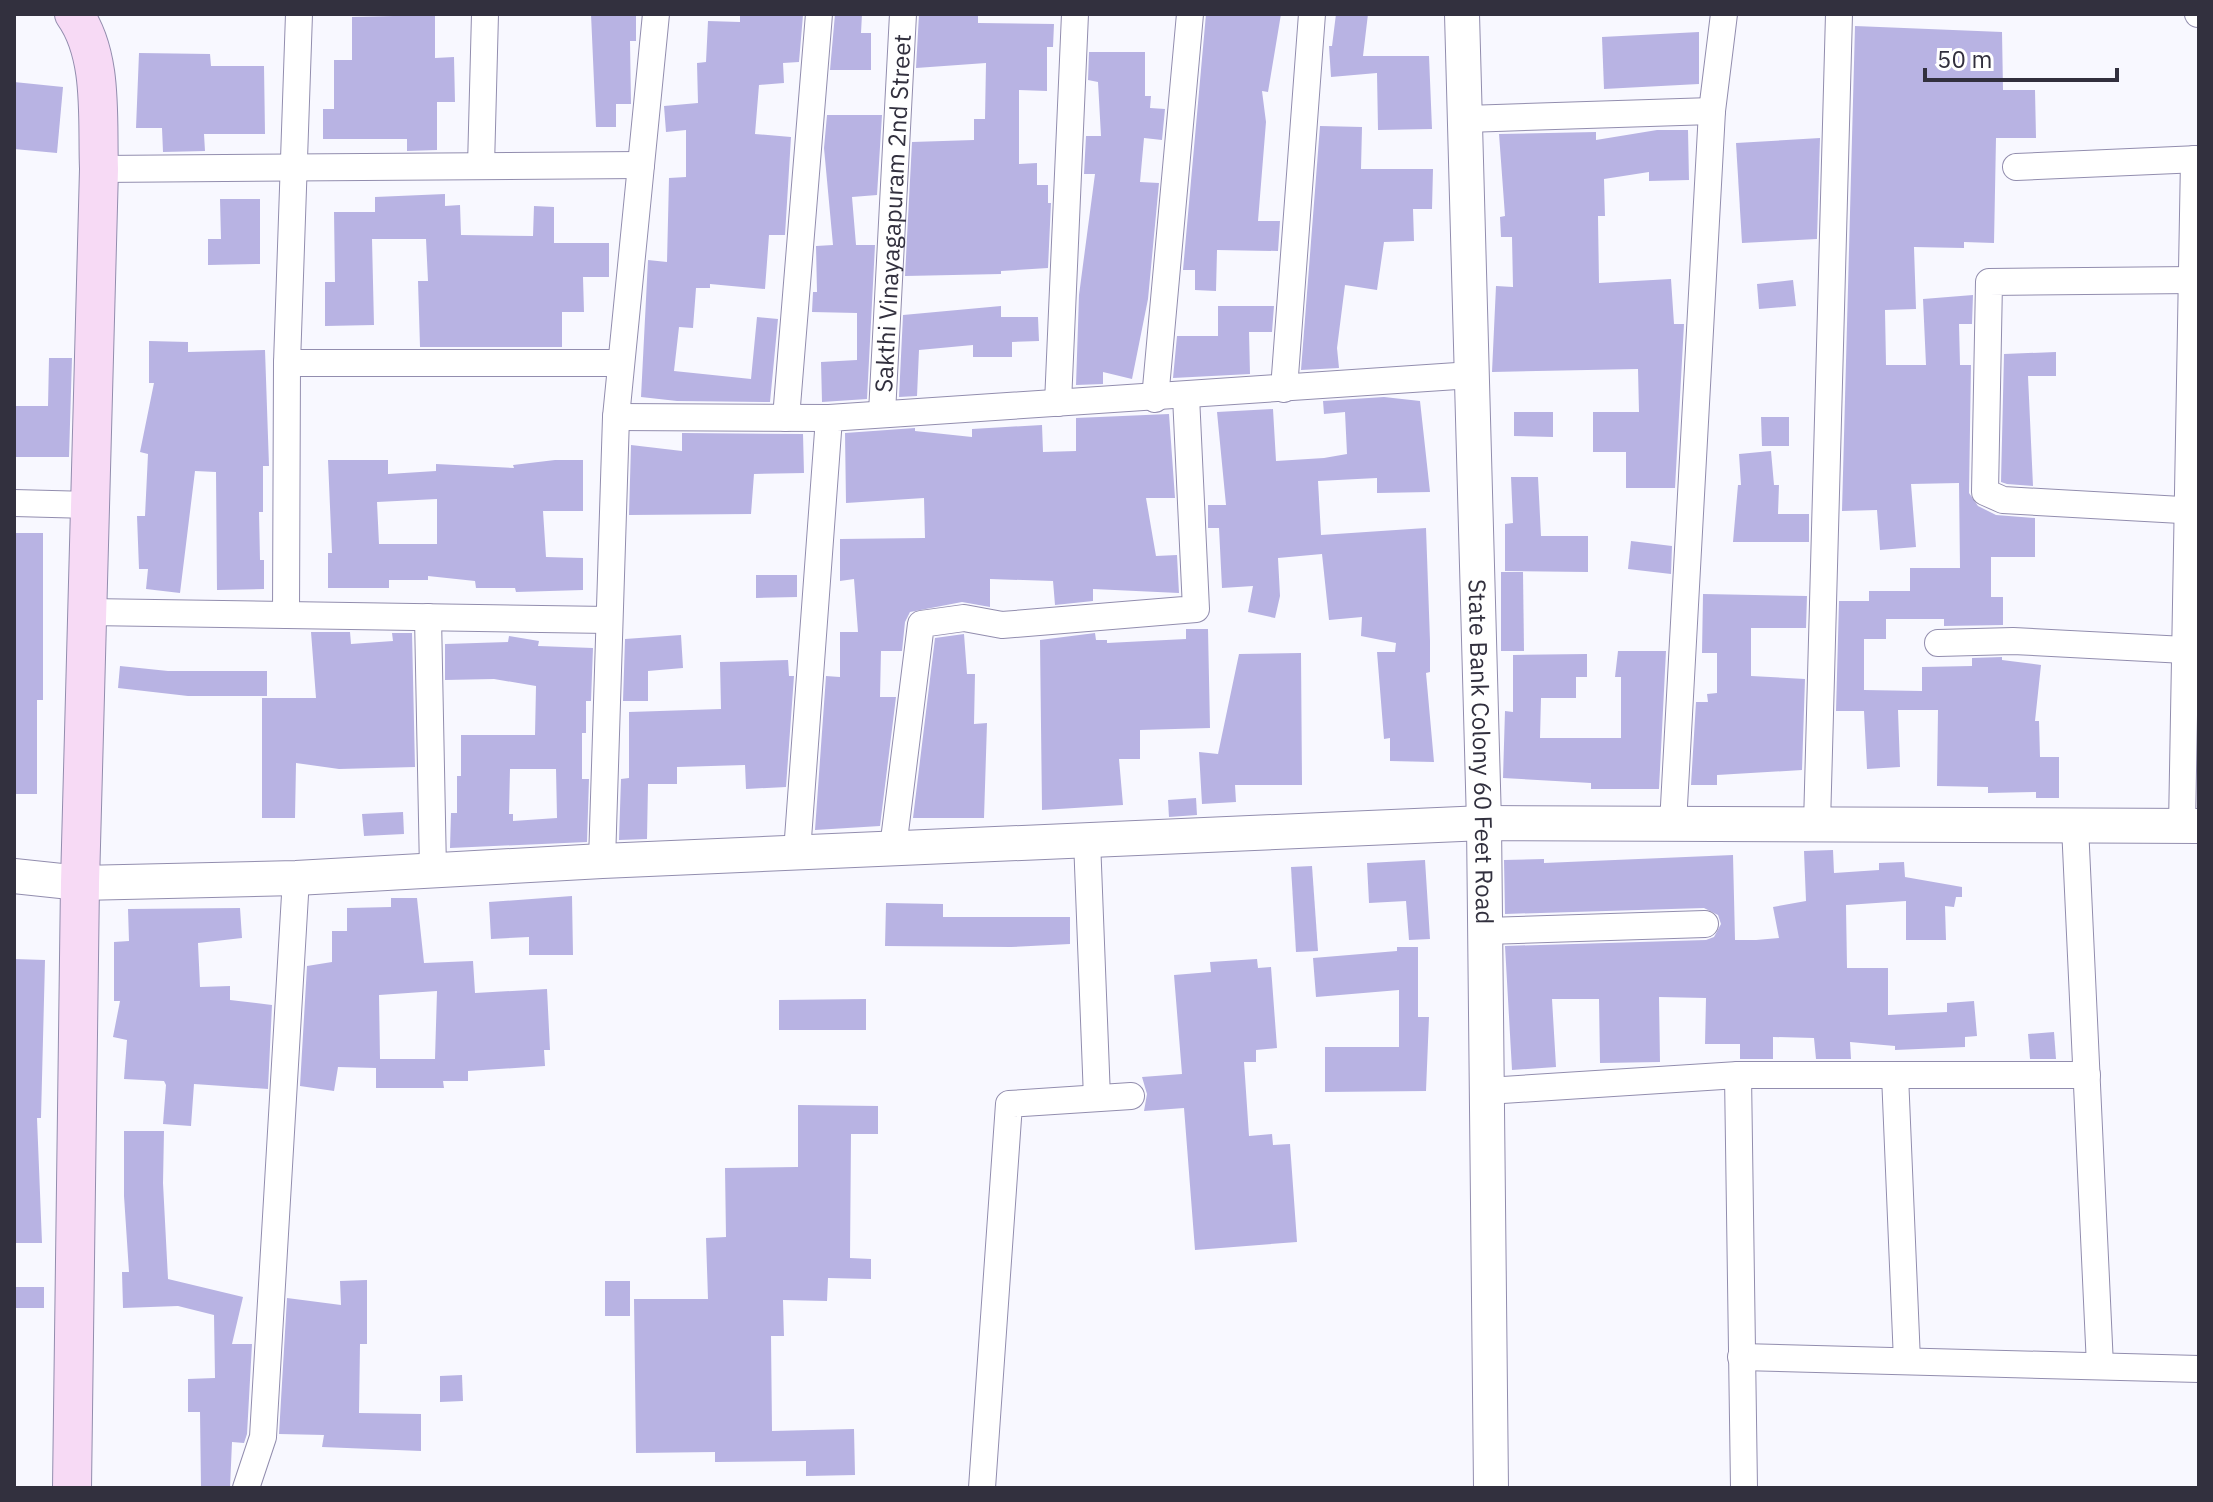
<svg xmlns="http://www.w3.org/2000/svg" width="2213" height="1502" font-family="'IBM Plex Sans',sans-serif">
<rect width="100%" height="100%" fill="#f8f8ff"/>
<g fill="#b8b3e3" fill-rule="evenodd">
<path d="M591,14H636V41H630L631,104H616V127H596Z"/>
<path d="M835,14H862L861,33H871V70H830Z"/>
<path d="M919,14H978V23L1054,24L1053,47H1047V91L1019,90V164L1037,163V185H1048V203H1051L1048,268L1001,271V274L905,276L912,142L974,140V119H985L986,63L916,68Z"/>
<path d="M1206,14H1281L1268,92L1262,91L1266,122L1258,221H1280L1278,251L1217,250L1216,291L1195,290V270H1183Z"/>
<path d="M1336,14H1368L1363,56H1429L1432,129L1378,130L1377,73L1331,77L1329,46H1332Z"/>
<path d="M435,15V58L454,57L455,102H437V150L407,151V139H323V109H334V60H352V17Z"/>
<path d="M740,15H803L799,62L783,63L784,83L759,85L755,134L791,137L785,235H769L765,289L710,284V288H696L693,328L679,327L674,371L751,379L757,317L778,319L770,402L677,401L641,397L648,260L667,262L669,178L686,177V130L666,132L664,106L698,103L697,63L706,62L708,21L740,22Z"/>
<path d="M1855,26L2002,32L2003,90H2035L2036,138H1996L1994,243L1964,242V248L1914,247L1916,309L1885,310L1886,365H1926L1923,299L1973,295L1972,324H1959L1960,365H1971L1969,493L1978,506L1996,515L2035,518V557H1991V597H2003V625L1944,626V619H1886V639H1864V690L1922,691V667L1972,666V658L2002,657V660L2041,665L2035,721H2039L2040,757H2059V798H2036V792L1988,793V787L1937,786L1938,710H1898L1900,767L1867,769L1864,711H1836L1839,601H1869V591H1910V568H1960L1959,483L1911,484L1916,547L1880,550L1877,510L1842,511Z"/>
<path d="M1699,32V84L1604,89L1602,37Z"/>
<path d="M1089,52H1145V96H1151L1150,108L1165,109L1162,140L1144,138L1140,182L1159,183L1148,299L1132,379L1103,372V384L1076,385L1079,295L1095,174H1084L1086,136H1101L1098,82L1088,80Z"/>
<path d="M139,53L210,54L211,66H264L265,134H204L205,151L163,152L162,128H136Z"/>
<path d="M14,82L63,87L57,153L14,149Z"/>
<path d="M827,115H882L877,195L852,197L856,245H875L867,399L822,402L821,362L857,360V313L812,312L813,292H817L816,246L833,245L824,148Z"/>
<path d="M1320,126L1362,127L1361,169H1433L1432,209H1413L1414,241L1384,242L1377,290L1345,285L1337,348L1339,368L1301,370Z"/>
<path d="M1657,130H1688L1689,180L1649,181V172L1604,179L1605,216H1598L1599,283L1671,279L1674,324H1684L1675,488H1626V452H1593V412H1639L1638,369L1492,372L1496,286L1513,287L1512,237H1501L1500,217L1505,216L1499,134L1596,132V140Z"/>
<path d="M1820,138L1817,239L1742,243L1736,143Z"/>
<path d="M445,194V206L460,205L461,235L533,236L534,206L554,207V243H609V277H583L584,312H562V347H420L418,281H428L426,239H372L374,325L325,326V282H335L334,212H375V197Z"/>
<path d="M220,199H260V264L208,265V239H221Z"/>
<path d="M1793,280L1796,306L1759,309L1757,284Z"/>
<path d="M1001,306V317H1038L1039,341L1012,342V357H973V345L919,350L917,396L899,397L903,315Z"/>
<path d="M1218,306H1274L1272,332H1249L1250,374L1173,378L1177,336H1218Z"/>
<path d="M149,341L188,342V352L265,350L269,466H263V512H259L260,560H264V589L217,590L216,472L195,471L180,593L146,589L148,569H139L137,516H145L148,454L140,452L154,383H149Z"/>
<path d="M2056,352V376H2028L2033,486L2007,484L2001,482L2004,354Z"/>
<path d="M49,358H72L69,457H15L14,406H48Z"/>
<path d="M1384,397L1420,401L1430,492L1377,493V478L1318,481L1321,535L1426,528L1430,641V672L1426,673L1434,762L1390,761V738L1384,739L1377,652H1395L1396,643L1361,636L1362,617L1329,620L1322,554L1278,558L1280,596L1275,618L1248,612L1253,586L1222,588L1219,528H1208V505H1226L1217,412L1273,409L1276,461L1324,458L1347,454L1345,412L1324,414L1323,401Z"/>
<path d="M1514,412H1553V437L1514,436Z"/>
<path d="M1169,414L1175,498H1146L1156,556L1177,555L1179,593L1093,589V601L1055,605L1053,581L990,579V607L962,602L910,612L905,622L902,651H881L880,697H896L880,826L815,830L826,676L840,677V632H858L854,579L840,581V539L925,538L924,498L846,503L845,433L915,428V431L972,437V429L1042,425L1043,452L1076,451V418Z"/>
<path d="M1761,417H1789V446H1762Z"/>
<path d="M682,433L803,434L804,473L754,474L751,514L629,515L631,445L682,451Z"/>
<path d="M1771,451L1774,485H1779L1778,514H1809V542H1733L1738,485H1741L1739,454Z"/>
<path d="M328,460H388V474L436,471V464L514,468L513,465L555,460H583V511H543L546,557L583,558V590L516,592L515,588H476L475,581L428,576V580H389V588H328V553H332ZM437,499V544H379L377,502Z"/>
<path d="M1511,477H1538L1541,536H1588V572L1505,571V524L1513,523Z"/>
<path d="M14,533H43V700H37V794H14Z"/>
<path d="M1631,541L1672,546L1671,574L1628,569Z"/>
<path d="M1501,572H1523L1524,651H1501Z"/>
<path d="M756,575H797V597L756,598Z"/>
<path d="M1703,594L1807,596L1806,628H1751V676L1805,679L1802,770L1717,775V785H1691L1696,702H1708L1707,694L1717,693V653H1702Z"/>
<path d="M1186,629H1208L1210,728L1140,730V759H1119L1123,805L1042,810L1040,640L1095,633L1096,640H1107V643L1186,639Z"/>
<path d="M311,632H350L351,644L393,641L392,633H412L415,767L339,769L296,763L295,818H262V698H316Z"/>
<path d="M964,634L967,674H975L974,724L987,723L984,818H913L935,638Z"/>
<path d="M681,635L683,668L648,671V701H623L625,639Z"/>
<path d="M509,636L539,641L538,646L593,648L591,701H586V733H582V779H589L587,842L450,848L451,813H457V776H461V735H535L536,686L494,679L445,680V644L508,642ZM510,769H556L557,818L513,821V814H509Z"/>
<path d="M1618,651H1666L1659,789H1591V783L1503,778L1505,711L1513,712V655L1587,654V677H1576V698H1541L1540,738H1621V677H1615Z"/>
<path d="M1301,653L1302,785H1235L1236,802L1202,804L1199,752L1218,754L1239,654Z"/>
<path d="M788,660L789,676H794L786,787L746,789L745,765L677,767V784H648L647,839L619,840L621,779L629,778V712L721,709L720,662Z"/>
<path d="M120,666L168,671H267V696H188L118,688Z"/>
<path d="M1196,798L1197,815L1169,817L1168,800Z"/>
<path d="M403,812L404,834L364,836L362,814Z"/>
<path d="M1833,850L1834,873L1879,870V863L1904,862L1905,877L1962,887V897H1956L1954,907L1945,906L1946,940H1906V901L1846,905L1847,968H1888V1015L1947,1012V1003L1974,1001L1977,1036L1965,1037V1047L1895,1050V1046L1850,1042L1851,1059H1816L1814,1038L1773,1037V1059H1740V1044H1705L1706,998L1659,997L1660,1062L1600,1063L1599,999H1552L1556,1067L1512,1070L1505,946L1706,940L1714,937L1721,924L1718,915L1704,908L1505,914L1504,860L1544,859V863L1733,855L1735,940H1756L1779,938L1773,907L1806,901L1804,851Z"/>
<path d="M1425,860L1430,939L1409,940L1406,901L1369,903L1367,863Z"/>
<path d="M1312,866L1318,951L1296,952L1291,867Z"/>
<path d="M572,896L573,955H529V937L491,939L489,902Z"/>
<path d="M391,898H417L424,963L473,961L475,993L547,989L550,1050H544L545,1066L468,1071V1081H443L444,1088H376V1068L338,1067L334,1091L300,1086L307,966L332,962V931H347V908L391,907ZM437,991L435,1059H380L379,995Z"/>
<path d="M886,903L943,904V917H1070V944L1011,947L885,946Z"/>
<path d="M240,908L242,938L198,943L200,987L230,986V1000L272,1005L268,1089L194,1084L191,1126L163,1124L166,1085L164,1081L124,1079L127,1040L113,1037L120,1001H114V942L129,941L128,909Z"/>
<path d="M1397,947H1418V1017H1429L1426,1091L1325,1092V1047H1399V990L1316,997L1313,958L1397,951Z"/>
<path d="M14,959L45,960L41,1118H37L42,1243H14Z"/>
<path d="M1257,959L1258,968L1271,967L1277,1048L1256,1050V1062H1244L1249,1136L1272,1134L1273,1145L1290,1144L1297,1242L1195,1250L1184,1108L1144,1111L1147,1094L1142,1077L1182,1074L1174,975L1211,972L1210,962Z"/>
<path d="M866,999V1030H779V1000Z"/>
<path d="M2054,1032L2056,1059H2030L2028,1034Z"/>
<path d="M798,1105L878,1106V1134H851L850,1258L871,1259V1279L828,1278L827,1301L783,1300L784,1336H771L772,1431L854,1429L855,1475L806,1476V1461L715,1462V1452L636,1453L634,1299H708L706,1238L726,1237L725,1168L798,1167Z"/>
<path d="M124,1131H164L163,1183L168,1279L243,1297L232,1344H252L247,1434L244,1443L232,1442L230,1488H201L200,1412H188V1379L215,1378L214,1315L178,1306L123,1308L122,1272H129L124,1196Z"/>
<path d="M367,1280V1344H360L359,1413L421,1414V1451L322,1447L324,1435L279,1434L287,1298L341,1305L340,1281Z"/>
<rect x="605" y="1281" width="25" height="35"/>
<rect x="14" y="1287" width="30" height="21"/>
<path d="M462,1375L463,1401L440,1402V1376Z"/>
</g>
<g fill="none" stroke-linecap="round" stroke-linejoin="round">
<defs>
<g id="minor">
<path d="M2198,14H2199"/>
<path d="M1466,119L1712,111"/>
<path d="M481,166L485,14"/>
<path d="M2016,167L2199,159"/>
<path d="M99,169L641,165"/>
<path d="M2194,280L1989,282L1985,492L2003,500L2199,511"/>
<path d="M287,363H621"/>
<path d="M1284,389L1312,14"/>
<path d="M1155,399L1190,14"/>
<path d="M1058,403L1075,14"/>
<path id="s1" d="M882,413L903,14"/>
<path d="M616,417L829,418"/>
<path d="M786,418L819,14"/>
<path d="M14,503L90,505"/>
<path d="M88,612L609,620"/>
<path d="M286,615L287,363L299,14"/>
<path d="M428,617L433,870"/>
<path d="M1938,643L2013,641L2185,650"/>
<path d="M1673,824L1712,111L1724,14"/>
<path d="M1817,824L1839,14"/>
<path d="M2075,826L2100,1366"/>
<path d="M2182,826L2194,159"/>
<path d="M1087,840L1097,1098"/>
<path d="M893,848L921,624L964,618L1002,625L1196,609L1186,396"/>
<path d="M797,852L829,418L1472,375"/>
<path d="M602,861L616,417L656,14"/>
<path d="M1486,931L1705,924"/>
<path d="M1487,1091L1738,1075"/>
<path d="M1741,1357L2199,1369"/>
<path d="M1907,1361L1895,1075H2087"/>
<path d="M246,1488L263,1437L296,878"/>
<path d="M982,1488L1009,1104L1131,1096"/>
<path d="M1744,1488L1738,1075H1895"/>
</g>
<g id="tertiary">
<path id="s2" d="M1462,14L1484,823L1491,1488"/>
<path d="M14,876L80,883L296,878L602,861L1484,823L2199,826"/>
</g>
<path id="secondary" d="M72,1488L80,883L99,169C97,120 104,56 74,14"/>
</defs>
<use href="#minor" stroke="#928dae" stroke-width="28"/>
<use href="#tertiary" stroke="#928dae" stroke-width="36"/>
<use href="#secondary" stroke="#928dae" stroke-width="40"/>
<use href="#minor" stroke="#fff" stroke-width="26"/>
<use href="#tertiary" stroke="#fff" stroke-width="34"/>
<use href="#secondary" stroke="#f7daf5" stroke-width="38"/>
</g>
<g text-anchor="middle" dominant-baseline="central" stroke-width="6" stroke-linejoin="round" paint-order="stroke">
<g font-size="24" fill="#32303e" stroke="#fff">
<text stroke="none"><textPath href="#s1" startOffset="200">Sakthi Vinayagapuram 2nd Street</textPath></text>
<text stroke="none"><textPath href="#s2" startOffset="738">State Bank Colony 60 Feet Road</textPath></text>
</g>
</g>
<rect width="2213" height="1502" fill="none" stroke="#32303e" stroke-width="32"/>
<path d="M1925 68v12h192v-12" fill="none" stroke="#32303e" stroke-width="4"/>
<text x="1937" y="68" font-size="24" fill="#32303e" stroke="#ffffff" stroke-width="6" paint-order="stroke">50 m</text>
</svg>
